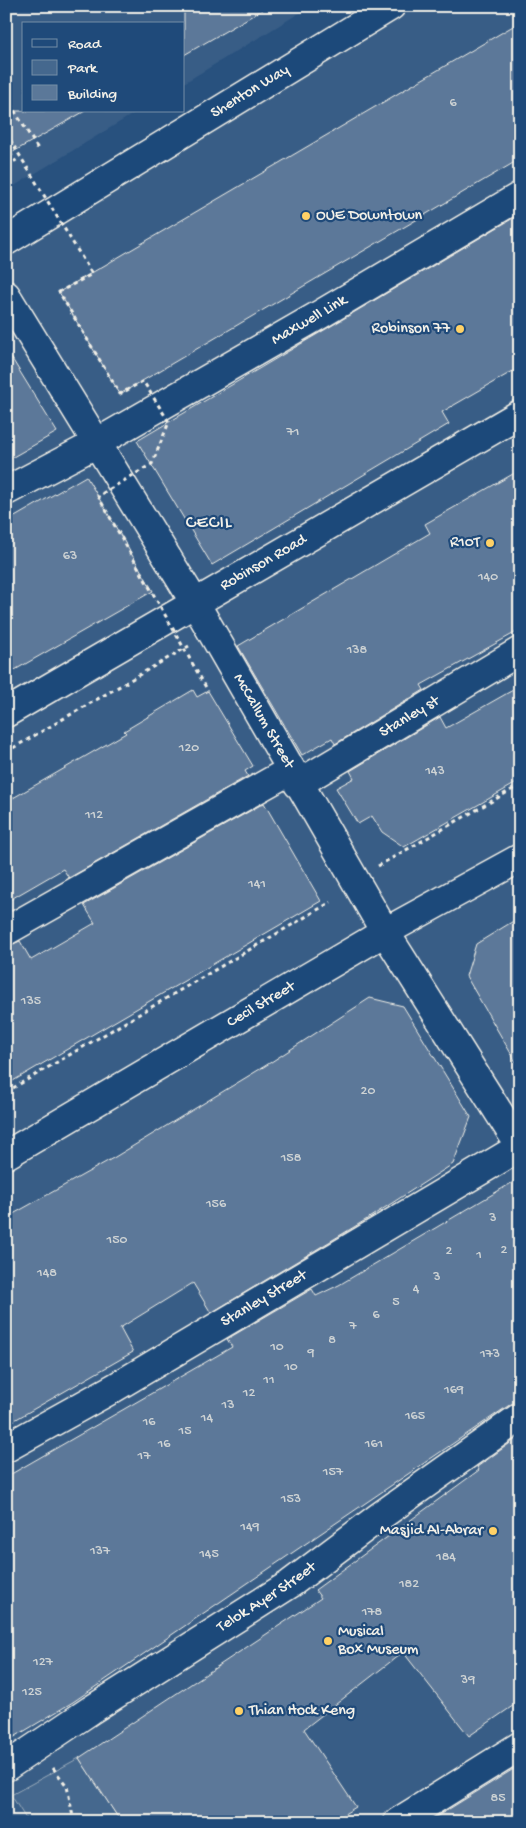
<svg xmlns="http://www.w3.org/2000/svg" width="526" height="1828" font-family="'Gochi Hand',sans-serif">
<rect width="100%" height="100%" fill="#28517e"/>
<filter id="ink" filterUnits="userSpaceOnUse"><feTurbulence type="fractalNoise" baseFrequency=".02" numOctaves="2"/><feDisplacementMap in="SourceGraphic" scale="10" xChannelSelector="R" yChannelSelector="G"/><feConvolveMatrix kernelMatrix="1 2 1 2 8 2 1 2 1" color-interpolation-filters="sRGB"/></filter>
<g filter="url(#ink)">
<g fill="#375d86">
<path d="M6,6H311L184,83V24H24V111H138L6,191Z"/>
<path d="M391,6H520V1822H6V241Z"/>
</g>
<path fill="#45688e" stroke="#9cacbb" d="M79,1758L121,1822H28L11,1795Z"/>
<g fill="#5b7899" stroke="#f4f1e8">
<path d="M184,6H269L184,55Z"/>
<path d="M520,22V159L120,394L59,292Z"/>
<path d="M6,111H85L6,156Z"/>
<path d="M520,214V367L442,412L449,424L212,565L137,441Z"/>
<path d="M6,349L57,432L6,461Z"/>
<path d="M520,470V630L421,685L424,690L335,744L332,738L302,755L238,646L430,533L425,524Z"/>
<path d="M86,476L153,591L6,675V522Z"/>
<path d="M520,686V781L404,847L382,832L372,816L358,824L336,788L354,778L350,771L440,717L446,728Z"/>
<path d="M193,690L197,697L208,691L253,766L245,771L248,776L69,878L63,869L6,902V802L126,733L124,731Z"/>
<path d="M264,803L321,901L6,1085V947L20,941L31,960L95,923L84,905Z"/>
<path d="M520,917V1069L466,976L476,944Z"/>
<path d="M370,998L403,1006L471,1117L453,1164L364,1221L211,1313L193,1283L120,1328L133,1352L6,1425V1218L115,1157L265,1066Z"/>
<path d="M520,1178V1402L511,1404L73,1702L6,1742V1477L232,1347L227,1339L312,1289L316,1296L339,1285Z"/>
<path d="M520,1436V1701L469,1736L403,1652L304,1729L356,1807L331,1822H121L79,1758L321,1598L315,1590L479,1470L477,1467Z"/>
<path d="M520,1765V1822H428Z"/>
</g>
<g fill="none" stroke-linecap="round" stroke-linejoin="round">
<defs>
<g id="minor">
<path id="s1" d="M6,491L86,449L321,314L520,196"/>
<path id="s2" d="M298,784L520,651"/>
<path d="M6,931L291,770"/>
<path d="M385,932L520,1146"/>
<path id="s3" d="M6,1448L114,1388L520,1147"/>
<path id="s4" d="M6,1767L91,1710L290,1584L379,1517L520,1417"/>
<path d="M398,1822L520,1746"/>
</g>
<g id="major">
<path id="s5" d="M6,295L195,603L385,932"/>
<path id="s6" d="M6,1155L385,932L520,858"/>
</g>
<g id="highway">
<path id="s7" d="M6,241L391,6"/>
<path id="s8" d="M6,713L520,414"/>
</g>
</defs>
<use href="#minor" stroke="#f4f1e8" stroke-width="31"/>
<use href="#major" stroke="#f4f1e8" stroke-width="31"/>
<use href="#highway" stroke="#f4f1e8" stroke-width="31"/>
<g stroke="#f4f1e8" stroke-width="3" stroke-dasharray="4 4" stroke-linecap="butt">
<path d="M6,97L38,149"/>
<path d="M6,146L16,162"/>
<path d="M6,752L189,646"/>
<path d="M378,866L520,785"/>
<path d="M6,1092L331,902"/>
<path d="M53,1768L67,1786L74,1822"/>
</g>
<use href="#minor" stroke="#1f4a7a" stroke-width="28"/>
<use href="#major" stroke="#1f4a7a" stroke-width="28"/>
<use href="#highway" stroke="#1f4a7a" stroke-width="28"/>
<path stroke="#f4f1e8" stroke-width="3" stroke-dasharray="4 4" stroke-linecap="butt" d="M6,133L92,274L59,292L120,394L143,381L169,422L152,464L98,496L208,691"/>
</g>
</g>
<g fill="#ffd166" stroke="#1f4a7a" stroke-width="2">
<circle cx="306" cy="216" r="5"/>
<circle cx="460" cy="329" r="5"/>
<circle cx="490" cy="543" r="5"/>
<circle cx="493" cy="1531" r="5"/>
<circle cx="328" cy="1641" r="5"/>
<circle cx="239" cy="1711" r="5"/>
</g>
<g text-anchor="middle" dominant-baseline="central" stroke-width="4.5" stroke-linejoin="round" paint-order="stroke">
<g font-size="14" fill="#ced3d4">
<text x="453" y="103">6</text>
<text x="293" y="432">71</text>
<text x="70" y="556">63</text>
<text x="488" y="577">140</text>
<text x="357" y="650">138</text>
<text x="189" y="748">120</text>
<text x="435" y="771">143</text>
<text x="94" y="815">112</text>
<text x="257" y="884">141</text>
<text x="31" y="1001">135</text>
<text x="368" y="1091">20</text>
<text x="291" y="1158">158</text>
<text x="216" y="1204">156</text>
<text x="493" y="1218">3</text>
<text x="117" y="1240">150</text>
<text x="504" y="1250">2</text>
<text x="449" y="1251">2</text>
<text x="479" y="1255">1</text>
<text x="47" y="1273">148</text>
<text x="437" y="1277">3</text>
<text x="416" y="1289">4</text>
<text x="396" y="1302">5</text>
<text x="376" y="1315">6</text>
<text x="353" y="1326">7</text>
<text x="332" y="1340">8</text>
<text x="277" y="1347">10</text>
<text x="311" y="1353">9</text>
<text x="490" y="1354">173</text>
<text x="291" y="1367">10</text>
<text x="269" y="1380">11</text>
<text x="454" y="1390">169</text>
<text x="249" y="1393">12</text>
<text x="228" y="1405">13</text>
<text x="415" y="1416">165</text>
<text x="207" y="1418">14</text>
<text x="149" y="1422">16</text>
<text x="185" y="1431">15</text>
<text x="164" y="1444">16</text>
<text x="374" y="1444">161</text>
<text x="144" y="1456">17</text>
<text x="333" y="1472">157</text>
<text x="291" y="1499">153</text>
<text x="250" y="1527">149</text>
<text x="100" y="1551">137</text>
<text x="209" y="1554">145</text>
<text x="446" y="1557">184</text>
<text x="409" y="1584">182</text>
<text x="372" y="1612">178</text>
<text x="43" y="1662">127</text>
<text x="468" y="1680">39</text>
<text x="32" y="1692">125</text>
<text x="498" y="1798">85</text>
</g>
<g font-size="16" fill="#f4f1e8" stroke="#1f4a7a">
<text stroke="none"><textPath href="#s7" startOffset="286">Shenton Way</textPath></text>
<text stroke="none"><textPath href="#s1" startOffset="348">Maxwell Link</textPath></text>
<text stroke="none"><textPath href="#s8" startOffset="298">Robinson Road</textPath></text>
<text stroke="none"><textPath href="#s2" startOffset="130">Stanley st</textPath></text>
<text stroke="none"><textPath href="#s5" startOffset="498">McCallum Street</textPath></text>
<text stroke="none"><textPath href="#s6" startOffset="296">Cecil Street</textPath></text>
<text stroke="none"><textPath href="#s3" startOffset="298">Stanley Street</textPath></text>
<text stroke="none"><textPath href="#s4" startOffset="311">Telok Ayer Street</textPath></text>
</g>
<g font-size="16" fill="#f4f1e8" stroke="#1f4a7a" text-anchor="start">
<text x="316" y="216">OUE Downtown</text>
<text x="450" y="329" text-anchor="end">Robinson 77</text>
<text x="480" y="543" text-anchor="end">R10T</text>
<text x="483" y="1531" text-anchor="end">Masjid Al-Abrar</text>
<text x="338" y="1632">Musical<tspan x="338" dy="18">Box Museum</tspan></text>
<text x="249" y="1711">Thian Hock Keng</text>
</g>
<g font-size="18" letter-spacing="1" fill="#f4f1e8" stroke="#1f4a7a">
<text x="209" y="523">CECIL</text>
</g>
</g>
<rect width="526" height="1828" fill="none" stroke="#1f4a7a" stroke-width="25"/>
<rect x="12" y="12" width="501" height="1803" fill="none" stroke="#f4f1e8" stroke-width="2" filter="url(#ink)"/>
<rect x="22" y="22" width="162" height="90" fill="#1f4a7a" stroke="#748da6"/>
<rect x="32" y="39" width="25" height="8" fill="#1f4a7a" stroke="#748da6"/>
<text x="68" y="48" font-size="15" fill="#f4f1e8">Road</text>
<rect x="32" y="60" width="25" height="15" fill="#45688e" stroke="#748da6"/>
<text x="68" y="72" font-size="15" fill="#f4f1e8">Park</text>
<rect x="32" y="85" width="25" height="15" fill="#5b7899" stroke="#748da6"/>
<text x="68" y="98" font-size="15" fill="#f4f1e8">Building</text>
</svg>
